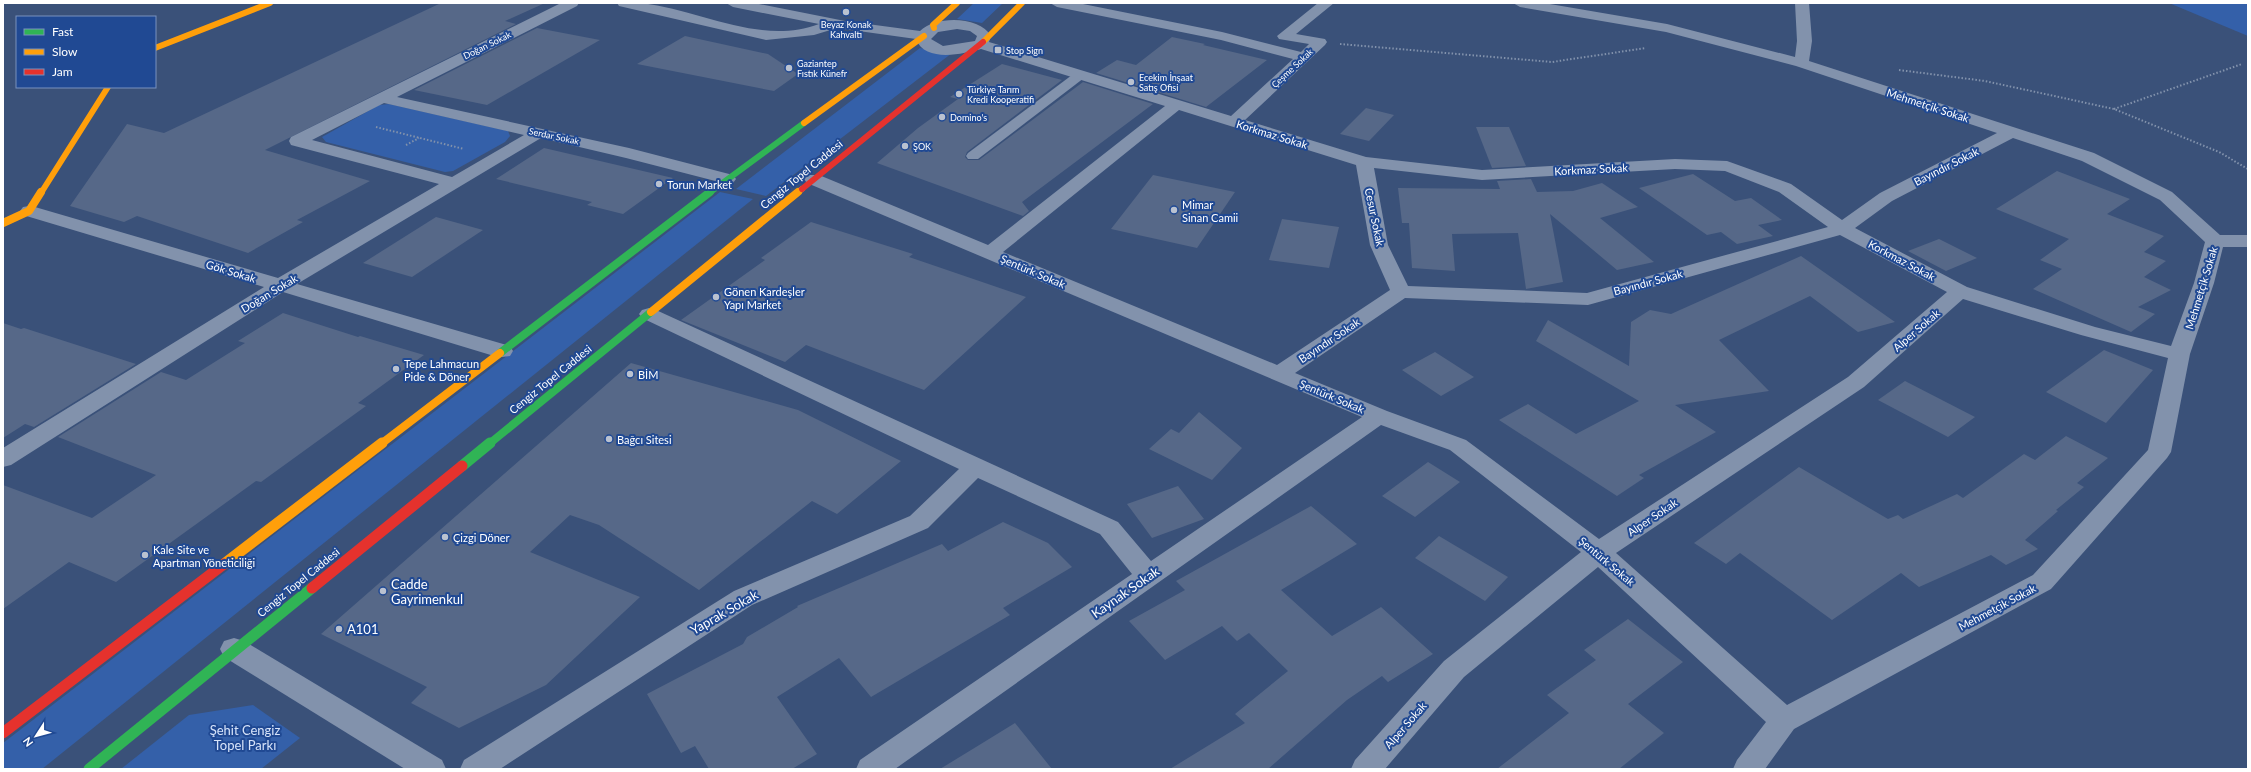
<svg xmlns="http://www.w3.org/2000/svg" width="2251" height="772" font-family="Lato,sans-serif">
<rect width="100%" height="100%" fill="#3a5179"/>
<g fill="#3460a9">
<path d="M974,3H1003L982,23L957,19Z"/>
<path d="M2169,3H2248V36Z"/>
<path d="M920,48L952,53L766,196L736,189Z"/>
<path d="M389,104L504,130L508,131L510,136L505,142L453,171L445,172L326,142L322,137L379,105Z"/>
<path d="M720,192L753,199L42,769H3V743Z"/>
<path d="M253,705L300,738L261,769H121L189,715Z"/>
</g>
<g fill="#566888">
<path d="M441,3H545L505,21L516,24L265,150L370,181L297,220L303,222L248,253L137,216L124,222L70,206L127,124L164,133Z"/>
<path d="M537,28L600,40L487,105L414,90Z"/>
<path d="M685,36L768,54L798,74L774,91L637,64Z"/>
<path d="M1172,37L1205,44L1203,45L1267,60L1206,107L1096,73L1117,60L1136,65Z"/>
<path d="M1002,64L1062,80L967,152L965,157L968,160H979L1083,82L1153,104L1022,202L1029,211L1023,216L877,163L918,128L958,99L950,97Z"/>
<path d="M1366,108L1394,115L1369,141L1340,134Z"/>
<path d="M1476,127H1509L1526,166L1492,168Z"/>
<path d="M544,148L673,178L623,214L587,205L592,202L496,179Z"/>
<path d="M2057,171L2130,199L2107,214L2164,236L2144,252L2166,261L2144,277L2171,290L2138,307L2155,314L2131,332L2033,289L2062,269L2040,260L2069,239L1996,209Z"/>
<path d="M1693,174L1735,201L1751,198L1782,220L1758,225L1773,236L1737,244L1721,232L1707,235L1639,188Z"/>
<path d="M1153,175L1235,192L1197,248L1111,229Z"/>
<path d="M1531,179L1537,192L1573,191L1602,183L1638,207L1600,218L1654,262L1617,270L1550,214L1563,282L1526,289L1518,233L1452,234L1455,271L1412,268L1409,223H1402L1398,188L1500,189L1497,181Z"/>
<path d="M436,217L483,230L412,277L363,263Z"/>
<path d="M1282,219L1339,227L1329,268L1269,260Z"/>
<path d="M811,222L913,254L909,257L1026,297L924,390L806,345L785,362L681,320L765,260L761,258Z"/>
<path d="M1939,239L1977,258L1946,271L1908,251Z"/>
<path d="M1801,256L1895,322L1858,332L1810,296L1719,340L1769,391L1675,405L1716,432L1639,475L1644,478L1617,496L1499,420L1528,404L1576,434L1639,401L1536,341L1548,320L1629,366L1631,322L1650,310L1671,314Z"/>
<path d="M283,313L358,337L360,336L424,355L358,403L366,406L261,482L256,481L116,582L69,562L3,609V485L92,518L156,475L58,437L161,372L186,380L245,343L238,341Z"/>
<path d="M3,323L21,329L24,328L136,364L34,427L25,424L3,438Z"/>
<path d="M2104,350L2153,370L2106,423L2046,392Z"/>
<path d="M1435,352L1474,377L1441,396L1402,370Z"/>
<path d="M631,363L798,410L901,461L837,514L812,501L699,590L599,525L570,515L530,552L640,597L546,685L459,728L411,703L427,687L321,634Z"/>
<path d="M1905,381L1975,417L1948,437L1878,400Z"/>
<path d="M1199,412L1242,448L1212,480L1149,449L1171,429L1179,433Z"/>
<path d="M2066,436L2108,458L2077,483L2084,487L2056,510L2058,511L2025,540L2038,549L2006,565L1991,555L1919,587L1901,573L1832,620L1740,553L1726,564L1694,543L1799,467L1888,519L1898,515L1903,519L1957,494L1963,498L2024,454L2035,460Z"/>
<path d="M1428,462L1460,482L1415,517L1382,496Z"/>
<path d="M1178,486L1204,519L1152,538L1127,504Z"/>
<path d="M1311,506L1357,544L1281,590L1332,636L1381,607L1433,654L1388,682L1382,676L1347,700L1268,769H1170L1245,723L1235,714L1288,671L1249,633L1237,641L1222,626L1165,660L1129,621L1185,590L1176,581Z"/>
<path d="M1003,522L1048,543L1072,567L1003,608L1010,615L871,697L839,658L777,697L817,754L792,769H709L695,746L681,753L647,694L743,644L747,637L798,607L797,606L942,544L948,551Z"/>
<path d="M1439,536L1508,577L1485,601L1415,558Z"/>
<path d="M1628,619L1683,662L1628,704L1664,733L1619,769H1497L1569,713L1547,695L1596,660L1584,650Z"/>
<path d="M1015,723L1052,769H940L976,747Z"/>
</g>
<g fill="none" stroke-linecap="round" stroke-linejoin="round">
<g stroke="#8292ac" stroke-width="2" stroke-dasharray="1.5 2" stroke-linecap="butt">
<path d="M1340,44L1552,62L1646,48"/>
<path d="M1899,70L1985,81L2114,109L2219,152L2248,169"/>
<path d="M2114,109L2242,64"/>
<path d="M376,127L464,149"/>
<path d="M406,145L419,138"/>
</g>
<path fill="#8292ac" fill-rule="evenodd" d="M1080,71L1084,72L1086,75L1084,78L978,159H968L966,156L968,153L1076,72Z"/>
<g fill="#8292ac" fill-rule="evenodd">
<path d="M561,3H579L577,6L397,97L629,148L733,175L736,179L733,183L727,184L626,158L541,138L297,284L510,346L513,351L510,356L502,357L494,356L283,292L11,465L3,467V448L264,287L23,215L20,211L23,207L29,206L35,207L278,278L439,184L291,145L289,141L291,137ZM384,103L524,135L452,177L312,140Z"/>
<path d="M617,3C625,3 634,2 642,3C701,10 760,46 819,24L733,7L726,3H754L845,21L920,31C936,15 980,16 991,36L989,42L1231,116L1293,59L1221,40L1057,7L1050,3H1078L1222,32L1301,52L1309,44L1279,39L1277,36L1318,3H1334L1296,34L1325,39L1327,42L1325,45L1245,120L1366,157L1482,170L1675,159L1727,161L1791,184L1842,220L1880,193L1997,133L1796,66L1666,32L1520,7L1513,3H1544L1667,24L1795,57L1797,41L1795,3H1809L1812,41L1809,61L2094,153L2172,192L2220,235H2248V247H2223L2214,283L2190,354L2171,452L2167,458L2051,589L1794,729L1765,769H1733L1737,760L1766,722L1598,567L1464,677L1385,769H1351L1355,760L1444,661L1581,552L1450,450L1381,425L895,769H856L860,760L1132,574L1100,534L978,478L928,528L752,605L500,769H460L464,760L734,591L910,516L959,469L642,318L639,314L642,310L649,308L656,310L1118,522L1151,561L1362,417L807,183L804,179L807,175H819L988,245L1165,106L981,49C963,54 925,63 916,39L837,28L814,35L766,40L619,6ZM957,29L970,31L977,36L975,41L943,46L931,39L938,32ZM1179,110L1356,165L1370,245L1390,290L1277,365L1003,252ZM2013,138L2082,161L2160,200L2205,242L2194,283L2171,346L2095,327L1967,287L1855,228L1892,201ZM1374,168L1482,180L1675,169L1725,171L1779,192L1828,227L1587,293L1408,286L1388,245ZM1840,235L1947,292L1848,377L1599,539L1466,440L1387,411L1295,373L1405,298L1588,305ZM1963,299L2081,335L2168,358L2148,450L2033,575L1787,705L1616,553L1864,387Z"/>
<path d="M234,638L244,641L442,760L446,769H405L224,657L220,649L224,641Z"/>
</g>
<path stroke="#30b455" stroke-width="6" d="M709,193L804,123"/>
<g stroke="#30b455" stroke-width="8">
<path d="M500,353L710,192"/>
<path d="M489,444L651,312"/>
</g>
<g stroke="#30b455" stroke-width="11">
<path d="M462,466L490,443"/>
<path d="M89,769L312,588"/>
</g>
<g stroke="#ff9f0a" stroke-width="6">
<path d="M934,28L933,25L957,3"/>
<path d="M983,42L1022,3"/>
<path d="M155,48L270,3"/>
<path d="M804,123L924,36"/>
<path d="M41,193L108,87"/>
<path d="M797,193L802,189"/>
</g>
<g stroke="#ff9f0a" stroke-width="8">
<path d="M3,223L29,211L41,192"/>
<path d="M651,312L798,192"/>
<path d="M381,444L500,353"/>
</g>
<path stroke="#ff9f0a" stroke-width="11" d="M224,564L382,443"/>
<path stroke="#e5322d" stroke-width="6" d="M802,189L983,42"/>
<g stroke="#e5322d" stroke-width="11">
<path d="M312,588L462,466"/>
<path d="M3,733L224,564"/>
</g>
</g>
<g fill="#bac2d0" stroke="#204993" stroke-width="1.5">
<circle cx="846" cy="12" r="4"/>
<rect x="994" y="46" width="8" height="8" rx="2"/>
<circle cx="789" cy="68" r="4"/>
<circle cx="1131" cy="82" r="4"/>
<circle cx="959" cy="94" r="4"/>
<circle cx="942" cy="117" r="4"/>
<circle cx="905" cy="146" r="4"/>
<circle cx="659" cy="184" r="4"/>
<circle cx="1174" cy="210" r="4"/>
<circle cx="716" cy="297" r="4"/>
<circle cx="396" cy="369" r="4"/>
<circle cx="630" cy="374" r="4"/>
<circle cx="609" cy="439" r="4"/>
<circle cx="445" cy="537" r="4"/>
<circle cx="145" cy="555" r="4"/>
<circle cx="383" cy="591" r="4"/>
<circle cx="339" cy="629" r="4"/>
</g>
<g text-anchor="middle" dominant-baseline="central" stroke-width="4" stroke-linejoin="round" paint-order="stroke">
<g font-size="9" fill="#fff" stroke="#204993" text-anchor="start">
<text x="846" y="24" text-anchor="middle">Beyaz Konak<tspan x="846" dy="10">Kahvaltı</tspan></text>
<text x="1006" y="50">Stop Sign</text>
<text x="797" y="63">Gaziantep<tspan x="797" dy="10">Fıstık Künefr</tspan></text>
<text x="1139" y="77">Ecekim İnşaat<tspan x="1139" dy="10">Satış Ofisi</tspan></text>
<text x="967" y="89">Türkiye Tarım<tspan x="967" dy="10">Kredi Kooperatifi</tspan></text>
<text x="950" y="117">Domino's</text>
<text x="913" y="146">ŞOK</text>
</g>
<g font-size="9" fill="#fff" stroke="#204993">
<text transform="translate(487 45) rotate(-26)">Doğan Sokak</text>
<text transform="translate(1292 68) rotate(-43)">Çeşme Sokak</text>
<text transform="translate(554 136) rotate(12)">Serdar Sokak</text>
</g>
<g font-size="11" fill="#fff" stroke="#204993">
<text transform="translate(1928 105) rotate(18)">Mehmetçik Sokak</text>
<text transform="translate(1272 134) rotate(17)">Korkmaz Sokak</text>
<text transform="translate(1946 166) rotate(-27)">Bayındır Sokak</text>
<text transform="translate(1591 169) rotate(-3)">Korkmaz Sokak</text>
<text transform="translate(801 174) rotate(-39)">Cengiz Topel Caddesi</text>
<text transform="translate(1375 217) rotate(78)">Cesur Sokak</text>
<text transform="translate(1902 260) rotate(28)">Korkmaz Sokak</text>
<text transform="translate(231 271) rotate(17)">Gök Sokak</text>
<text transform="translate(1033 271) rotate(23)">Şentürk Sokak</text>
<text transform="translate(1648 282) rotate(-15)">Bayındır Sokak</text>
<text transform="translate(2201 288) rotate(-73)">Mehmetçik Sokak</text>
<text transform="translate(269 293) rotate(-31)">Doğan Sokak</text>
<text transform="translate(1916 330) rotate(-41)">Alper Sokak</text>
<text transform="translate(1329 340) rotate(-34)">Bayındır Sokak</text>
<text transform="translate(550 379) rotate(-39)">Cengiz Topel Caddesi</text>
<text transform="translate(1332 396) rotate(23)">Şentürk Sokak</text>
<text transform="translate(1652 517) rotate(-34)">Alper Sokak</text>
<text transform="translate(1607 561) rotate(40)">Şentürk Sokak</text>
<text transform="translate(298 582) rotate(-39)">Cengiz Topel Caddesi</text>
<text transform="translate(1997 607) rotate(-28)">Mehmetçik Sokak</text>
<text transform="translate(1405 725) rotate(-49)">Alper Sokak</text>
</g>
<g font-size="11" fill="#fff" stroke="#204993" text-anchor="start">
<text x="667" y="184">Torun Market</text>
<text x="1182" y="204">Mimar<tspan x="1182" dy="13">Sinan Camii</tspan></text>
<text x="724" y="291">Gönen Kardeşler<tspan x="724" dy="13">Yapı Market</tspan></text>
<text x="404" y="363">Tepe Lahmacun<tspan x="404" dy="13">Pide &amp; Döner</tspan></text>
<text x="638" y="374">BİM</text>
<text x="617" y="439">Bağcı Sitesi</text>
<text x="453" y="537">Çizgi Döner</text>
<text x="153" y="549">Kale Site ve<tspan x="153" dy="13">Apartman Yöneticiliği</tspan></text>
</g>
<g font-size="13" fill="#fff" stroke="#204993" text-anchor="start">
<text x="391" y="584">Cadde<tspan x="391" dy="15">Gayrimenkul</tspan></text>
<text x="347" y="629">A101</text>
</g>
<g font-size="13" fill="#fff" stroke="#204993">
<text transform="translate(1125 592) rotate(-35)">Kaynak Sokak</text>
<text transform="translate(724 612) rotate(-30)">Yaprak Sokak</text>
</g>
<g font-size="13" fill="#d7e4fa" stroke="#204993">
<text x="245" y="730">Şehit Cengiz<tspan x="245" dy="15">Topel Parkı</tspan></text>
</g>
</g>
<rect width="2251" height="772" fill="none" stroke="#ffffff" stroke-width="8"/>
<rect x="16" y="16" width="140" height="72" fill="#204993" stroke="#7992be"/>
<rect x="24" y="29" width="20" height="6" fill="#30b455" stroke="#7992be"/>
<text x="52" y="36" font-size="12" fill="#ffffff">Fast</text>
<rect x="24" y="49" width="20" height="6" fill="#ff9f0a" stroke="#7992be"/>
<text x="52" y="56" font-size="12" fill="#ffffff">Slow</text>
<rect x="24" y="69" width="20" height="6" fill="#e5322d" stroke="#7992be"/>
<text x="52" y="76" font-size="12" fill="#ffffff">Jam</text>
<g transform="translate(36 736) rotate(234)" stroke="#204993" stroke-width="3" paint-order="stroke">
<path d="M0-3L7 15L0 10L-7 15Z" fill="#ffffff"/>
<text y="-6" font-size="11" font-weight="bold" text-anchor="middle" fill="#ffffff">N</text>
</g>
</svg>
